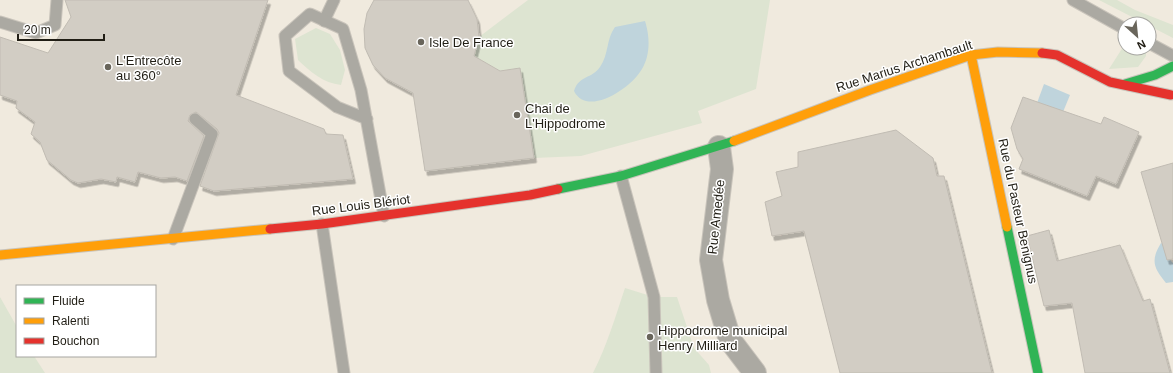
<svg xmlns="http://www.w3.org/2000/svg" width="1173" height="373" font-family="Arial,sans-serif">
<defs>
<filter id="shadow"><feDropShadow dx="2.5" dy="4.5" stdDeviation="0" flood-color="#0004"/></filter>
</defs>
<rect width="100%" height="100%" fill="#f0eade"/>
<g fill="#dde4d1">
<path d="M528,0H770L756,89L698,111L702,123L581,156L534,158L520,69L500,71L474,56L479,37Z"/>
<path d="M1099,0H1117L1135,10L1173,25V38Z"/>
<path d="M316,28L330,34L340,50L345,70L341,85C323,83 311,72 298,60L295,39Z"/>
<path d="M1125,44V48H1141L1146,52V56L1138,67L1109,69Z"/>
<path d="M625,288L654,297H677L694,348L709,365L711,373H593C607,345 615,318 625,288Z"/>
<path d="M0,297L17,327V356H34L45,373H0Z"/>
</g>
<g fill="#bfd4dc">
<path d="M645,21C650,37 651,57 640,72C629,89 587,117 574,91C579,75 592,79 600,67C609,54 606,39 615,27Z"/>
<path d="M1044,84L1070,95L1063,112L1037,103Z"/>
<path d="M1161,243L1167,246L1170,260L1173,263V282L1166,283C1154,268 1150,261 1161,243Z"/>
</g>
<g fill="#d2cdc4" stroke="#c1bcb3" filter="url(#shadow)">
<path d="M65,0H268L236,95L324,129L326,134L343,135L353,179L214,191L200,186L219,133L217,129L196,112L190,115L188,121L204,136L187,181L175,177L161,178L138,172L135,182L117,177L116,182L101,179L78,183L71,180L47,160L40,142L31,134L35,122L16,108L17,101L0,95V37L48,53L71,17Z"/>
<path d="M374,0H468L477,19L479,37L474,56L500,71L520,68L534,158L425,171L413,93L385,78L373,65L365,48L364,29L367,13Z"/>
<path d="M1023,97L1101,124L1104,117L1139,132L1116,184L1096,176L1087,196L1019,169L1023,159L1017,149L1011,128Z"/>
<path d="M896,130L933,158L937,176H944L992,373H840L804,231L772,236L765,202L782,196L776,172L798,167V152Z"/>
<path d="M1173,163V259L1167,260L1141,172Z"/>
<path d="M1049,230L1057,261L1120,245L1143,301L1150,299L1170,373H1085L1072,303L1044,306L1027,236Z"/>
</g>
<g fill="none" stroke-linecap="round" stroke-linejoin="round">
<defs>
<g id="lane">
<path d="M1073,0L1125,29"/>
<path d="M324,21L334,0"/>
<path d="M0,22L36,33L55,25L57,0"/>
<path d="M1149,43L1173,56"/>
<path d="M367,119L337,107L289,71L285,36L310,14L343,29L361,90L384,216"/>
<path d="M621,176L654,297L656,373"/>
<path d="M322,224L344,373"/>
<path d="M173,239L212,134L195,119"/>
</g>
<path id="street" d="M719,147L722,169L711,260L718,300L730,340L755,373"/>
<g id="fast">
<path d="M1125,84L1155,75L1173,66"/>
<path d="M558,189L621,176L734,141"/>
<path d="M1007,227L1038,373"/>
</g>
<g id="slow">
<path d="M971,55L1007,227"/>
<path d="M734,141L870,90L971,55L998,52L1042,53"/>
<path d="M0,255L270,229"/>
</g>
<g id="jam">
<path d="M1042,53L1057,55L1110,82L1171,95"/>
<path d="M270,229L322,224L530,195L558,189"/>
</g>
</defs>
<use href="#lane" stroke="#c9c4bb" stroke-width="13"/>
<use href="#street" stroke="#c9c4bb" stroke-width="24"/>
<use href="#fast" stroke="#c9c4bb" stroke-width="11"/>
<use href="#slow" stroke="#c9c4bb" stroke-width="11"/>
<use href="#jam" stroke="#c9c4bb" stroke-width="11"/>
<use href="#lane" stroke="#aba9a2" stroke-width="11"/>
<use href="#street" stroke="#aba9a2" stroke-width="22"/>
<use href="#fast" stroke="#30b455" stroke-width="9"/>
<use href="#slow" stroke="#ff9f0a" stroke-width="9"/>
<use href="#jam" stroke="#e5322d" stroke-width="9"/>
</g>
<g fill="#69655b" stroke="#fff" stroke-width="1.5">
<circle cx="421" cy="42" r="4"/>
<circle cx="108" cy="67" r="4"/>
<circle cx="517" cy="115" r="4"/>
<circle cx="650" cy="337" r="4"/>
</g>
<g text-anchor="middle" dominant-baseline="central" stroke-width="3" stroke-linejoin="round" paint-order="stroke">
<g font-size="13" fill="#211e15" stroke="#fff" text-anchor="start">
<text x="429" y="42">Isle De France</text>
<text x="116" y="60">L'Entrecôte<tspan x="116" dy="15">au 360°</tspan></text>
<text x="525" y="108">Chai de<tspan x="525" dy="15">L'Hippodrome</tspan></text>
<text x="658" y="330">Hippodrome municipal<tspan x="658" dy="15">Henry Milliard</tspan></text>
</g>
<g font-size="13" fill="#211e15" stroke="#fff">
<text transform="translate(904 66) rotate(-18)">Rue Marius Archambault</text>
<text transform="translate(361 205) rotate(-7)">Rue Louis Blériot</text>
<text transform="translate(1018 211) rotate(78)">Rue du Pasteur Benignus</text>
<text transform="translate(716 217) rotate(-84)">Rue Amedée</text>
</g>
</g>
<rect x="16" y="285" width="140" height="72" fill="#ffffff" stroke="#a6a5a1"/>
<rect x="24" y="298" width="20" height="6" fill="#30b455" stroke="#a6a5a1"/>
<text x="52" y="305" font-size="12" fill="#211e15">Fluide</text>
<rect x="24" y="318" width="20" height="6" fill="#ff9f0a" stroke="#a6a5a1"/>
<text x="52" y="325" font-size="12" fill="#211e15">Ralenti</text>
<rect x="24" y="338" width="20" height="6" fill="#e5322d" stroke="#a6a5a1"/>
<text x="52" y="345" font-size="12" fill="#211e15">Bouchon</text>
<g transform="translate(1137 36) rotate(153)"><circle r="19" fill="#ffffff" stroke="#a6a5a1"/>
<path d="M0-3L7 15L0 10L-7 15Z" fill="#69655b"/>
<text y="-6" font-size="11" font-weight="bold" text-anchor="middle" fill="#211e15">N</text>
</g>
<path d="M18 34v6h86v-6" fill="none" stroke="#211e15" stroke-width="2"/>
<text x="24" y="34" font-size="12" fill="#211e15" stroke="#ffffff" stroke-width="3" paint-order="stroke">20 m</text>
</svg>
